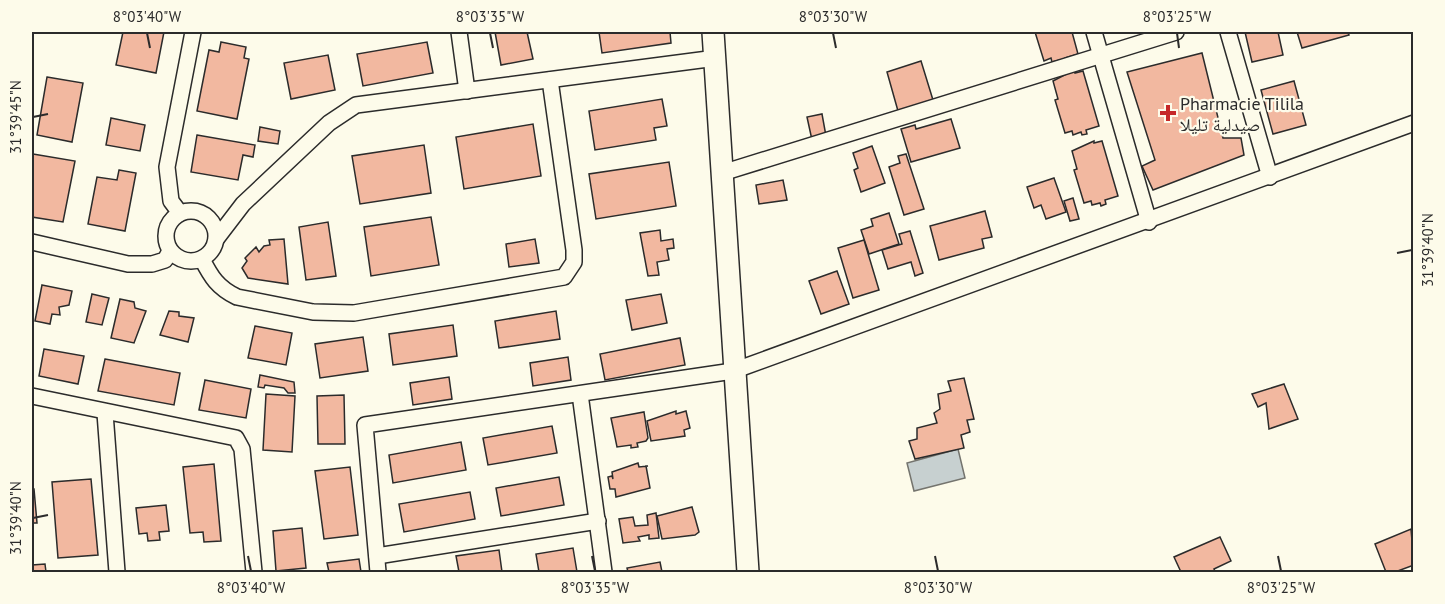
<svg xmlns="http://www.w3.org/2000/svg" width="1445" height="604" font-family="'PT Sans','Noto Naskh Arabic',sans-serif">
<rect width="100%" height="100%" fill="#fdfbea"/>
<path fill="#c7d0d0" stroke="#74746e" stroke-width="1.5" d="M958,449L965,478L914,491L907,463Z"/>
<g fill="#f2b8a0" stroke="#2b2b2b" stroke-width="1.5">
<path d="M123,32H164L156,73L116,65Z"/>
<path d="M495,32H527L533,59L501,65Z"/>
<path d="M599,32H670L671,43L602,53Z"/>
<path d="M1035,32H1072L1078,54L1065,58L1066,62L1061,63L1060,60L1052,62L1051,58L1044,61Z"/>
<path d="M1245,32H1278L1283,55L1252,62Z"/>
<path d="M1297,32H1348L1349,35L1302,48Z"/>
<path d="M221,42L246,47L244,58L249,59L237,119L197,111L209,50L219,52Z"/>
<path d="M427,42L433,73L363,86L357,54Z"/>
<path d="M1202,53L1223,138H1241L1244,155L1153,190L1142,166L1155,160L1127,72Z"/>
<path d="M328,55L335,90L291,99L284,63Z"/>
<path d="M921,61L933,100L898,111L887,72Z"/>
<path d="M1074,70L1075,73L1083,71L1099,126L1086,130L1087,134L1082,135L1081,132L1073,135L1072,131L1065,133L1055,100L1058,99L1053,81Z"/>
<path d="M47,77L83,83L72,142L37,135Z"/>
<path d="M1294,81L1306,125L1273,134L1261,90Z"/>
<path d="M662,99L667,126L654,128L656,140L595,150L589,111Z"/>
<path d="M822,114L826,136L812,140L807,117Z"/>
<path d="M111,118L145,125L140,151L106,145Z"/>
<path d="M951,119L960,148L911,162L901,129L915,125L916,129Z"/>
<path d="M533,124L541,176L464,189L456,137Z"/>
<path d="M260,127L280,131L278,144L258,141Z"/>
<path d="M197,135L255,145L253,157L243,155L238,180L191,172Z"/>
<path d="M1094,141V143L1102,141L1118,196L1105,200L1106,204L1101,206L1100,203L1092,205L1091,201L1084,203L1074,170L1077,169L1072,151Z"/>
<path d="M424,145L431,193L360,204L352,156Z"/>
<path d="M872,146L885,183L861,192L854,170L858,168L853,153Z"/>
<path d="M33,154L75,161L63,222L32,217Z"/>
<path d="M906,154L924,209L904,215L889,167L900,163L898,156Z"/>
<path d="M669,162L676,206L596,219L589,174Z"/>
<path d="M119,170L136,173L125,231L88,224L97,177L117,180Z"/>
<path d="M1054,178L1066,212L1046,219L1041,205L1034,208L1027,187Z"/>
<path d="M783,180L787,200L759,204L756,185Z"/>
<path d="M1073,198L1079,219L1070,221L1064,201Z"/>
<path d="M985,211L992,237L982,239L984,248L939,260L930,226Z"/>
<path d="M889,213L899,244L869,254L861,230L873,226L871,219Z"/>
<path d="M431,217L439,265L371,276L364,227Z"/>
<path d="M328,222L336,276L306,280L299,227Z"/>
<path d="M660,230L661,241L673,239L674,248L667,249L669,260L657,262L659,275L648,276L640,233Z"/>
<path d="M910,231L923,273L915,276L911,262L888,269L882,250L902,244L899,234Z"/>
<path d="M284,239L288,284L248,278L242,268L247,261L245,258L256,247L259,252L264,246L270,245L269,240Z"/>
<path d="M535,239L539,263L509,267L506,244Z"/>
<path d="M864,240L879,290L853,298L838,248Z"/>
<path d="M837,271L849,304L821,314L809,281Z"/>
<path d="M42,285L72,291L69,305L59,307L60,315L52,314L50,324L35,321Z"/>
<path d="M92,294L109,298L102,325L86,322Z"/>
<path d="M661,294L667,323L632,330L626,300Z"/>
<path d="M120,299L134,302L135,308L146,311L134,343L111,338Z"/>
<path d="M169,311L179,312V316L194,318L188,342L160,335Z"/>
<path d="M556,311L560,339L499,348L495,321Z"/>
<path d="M453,325L457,356L393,365L389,334Z"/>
<path d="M255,326L292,333L286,365L248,358Z"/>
<path d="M363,337L368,371L320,378L315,344Z"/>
<path d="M680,338L685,365L605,380L600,354Z"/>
<path d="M44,349L84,356L78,384L39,376Z"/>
<path d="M568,357L571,380L533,386L530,363Z"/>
<path d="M105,359L180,373L174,405L98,391Z"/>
<path d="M260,375L294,382L295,393H288L284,388L265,385L264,388L258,387Z"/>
<path d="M449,377L452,399L413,405L410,383Z"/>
<path d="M964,378L974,419L967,420L970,432L961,435L964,448L915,459L909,441L917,439V428L937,423L934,413L940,409L938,394L951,391L948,381Z"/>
<path d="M205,380L251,389L246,418L199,410Z"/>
<path d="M1284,384L1298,419L1269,429L1266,403L1258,407L1252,394Z"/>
<path d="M266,394L295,396L292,452L263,450Z"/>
<path d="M344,395L345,444H318L317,396Z"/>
<path d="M676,411V414L686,411L690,428L684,430L685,436L651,441L647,421Z"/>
<path d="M644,412L648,438L646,441L637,443L638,447L631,448V445L617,447L611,418Z"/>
<path d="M552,426L557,453L488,465L483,438Z"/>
<path d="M461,442L466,470L393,483L389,455Z"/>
<path d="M638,463L639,467L648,466H646L650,488L616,497L615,489H610L608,477L612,476L613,479L612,472Z"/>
<path d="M214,464L221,541L204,542L203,532L190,533L183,467Z"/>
<path d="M350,467L358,535L324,539L315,471Z"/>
<path d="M559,477L564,505L501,516L496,488Z"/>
<path d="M91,479L98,555L58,558L52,482Z"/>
<path d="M32,489H34L37,523H32Z"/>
<path d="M470,492L475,519L404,532L399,504Z"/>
<path d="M166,505L169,531L159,532L160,540L148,541L147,533L139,534L136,508Z"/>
<path d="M692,507L699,532L695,535L662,539L657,516Z"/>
<path d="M656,513L659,538L649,539V535L638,537L640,541L623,543L619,519L633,517L635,526L648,525L647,515Z"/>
<path d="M302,528L306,568L276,571L273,531Z"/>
<path d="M1411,529L1414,565L1395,572H1386L1375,544Z"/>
<path d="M1220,537L1231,561L1214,569L1215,572H1181L1174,557Z"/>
<path d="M573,548L577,572H539L536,554Z"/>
<path d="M499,550L502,572H459L456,556Z"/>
<path d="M359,559L361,572H329L327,563Z"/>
<path d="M660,562L662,572H628L627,568Z"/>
<path d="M45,564L46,572H32V565Z"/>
</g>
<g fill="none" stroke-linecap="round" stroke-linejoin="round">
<defs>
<g id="street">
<path d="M459,32L467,91"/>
<path d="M1094,32L1149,222"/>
<path d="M1228,32L1270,177"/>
<path d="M722,173L1176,32"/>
<circle cx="191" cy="236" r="25"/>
<path d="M180,213L171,201L167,167L193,32"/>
<path d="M217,238L243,204L329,123L356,105L716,58"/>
<path d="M32,242L128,264H152L165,260L170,251"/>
<path d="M202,259C211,277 218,288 237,297L313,312L354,313L564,277L574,262V250L550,80"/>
<path d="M580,394L604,572"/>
<path d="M32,396L236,438L242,449L254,572"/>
<path d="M105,413L117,572"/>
<path d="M377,556L598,521"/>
<path d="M378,572L365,425L733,371L1414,123"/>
</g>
<path id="secondary" d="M713,32L748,572"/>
</defs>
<use href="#street" stroke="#2b2b2b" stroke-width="18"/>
<use href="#secondary" stroke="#2b2b2b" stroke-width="24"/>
<use href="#street" stroke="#fdfbea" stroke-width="15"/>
<use href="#secondary" stroke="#fdfbea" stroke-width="21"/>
</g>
<path fill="none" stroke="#2b2b2b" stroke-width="2" d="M147,33L150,48M490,33L493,48M833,33L836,48M1177,33L1179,48M33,117L48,114M1397,253L1412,250M33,518L48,515M248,556L251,571M592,556L595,571M935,556L938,571M1278,556L1281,571"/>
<path fill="#c62828" stroke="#fdfbea" stroke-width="2" d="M1165 104h6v6h6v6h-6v6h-6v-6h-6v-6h6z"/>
<g text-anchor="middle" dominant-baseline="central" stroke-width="4.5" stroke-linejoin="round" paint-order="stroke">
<g font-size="18" fill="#2b2b2b" stroke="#fdfbea" text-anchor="start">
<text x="1180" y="103">Pharmacie Tilila<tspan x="1180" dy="21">صيدلية تليلا</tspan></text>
</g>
</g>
<rect width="1445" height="604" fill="none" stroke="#fdfbea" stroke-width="66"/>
<rect x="33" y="33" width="1379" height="538" fill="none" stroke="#2b2b2b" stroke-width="2"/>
<g font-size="15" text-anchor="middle" fill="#2b2b2b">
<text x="147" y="22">8°03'40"W</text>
<text x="490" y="22">8°03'35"W</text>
<text x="833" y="22">8°03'30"W</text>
<text x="1177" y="22">8°03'25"W</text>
<text transform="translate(16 117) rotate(-90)" y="5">31°39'45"N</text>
<text transform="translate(1428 250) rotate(-90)" y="5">31°39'40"N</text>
<text transform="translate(16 518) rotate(-90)" y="5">31°39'40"N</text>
<text x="251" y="593">8°03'40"W</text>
<text x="595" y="593">8°03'35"W</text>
<text x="938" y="593">8°03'30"W</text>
<text x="1281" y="593">8°03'25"W</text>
</g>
</svg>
